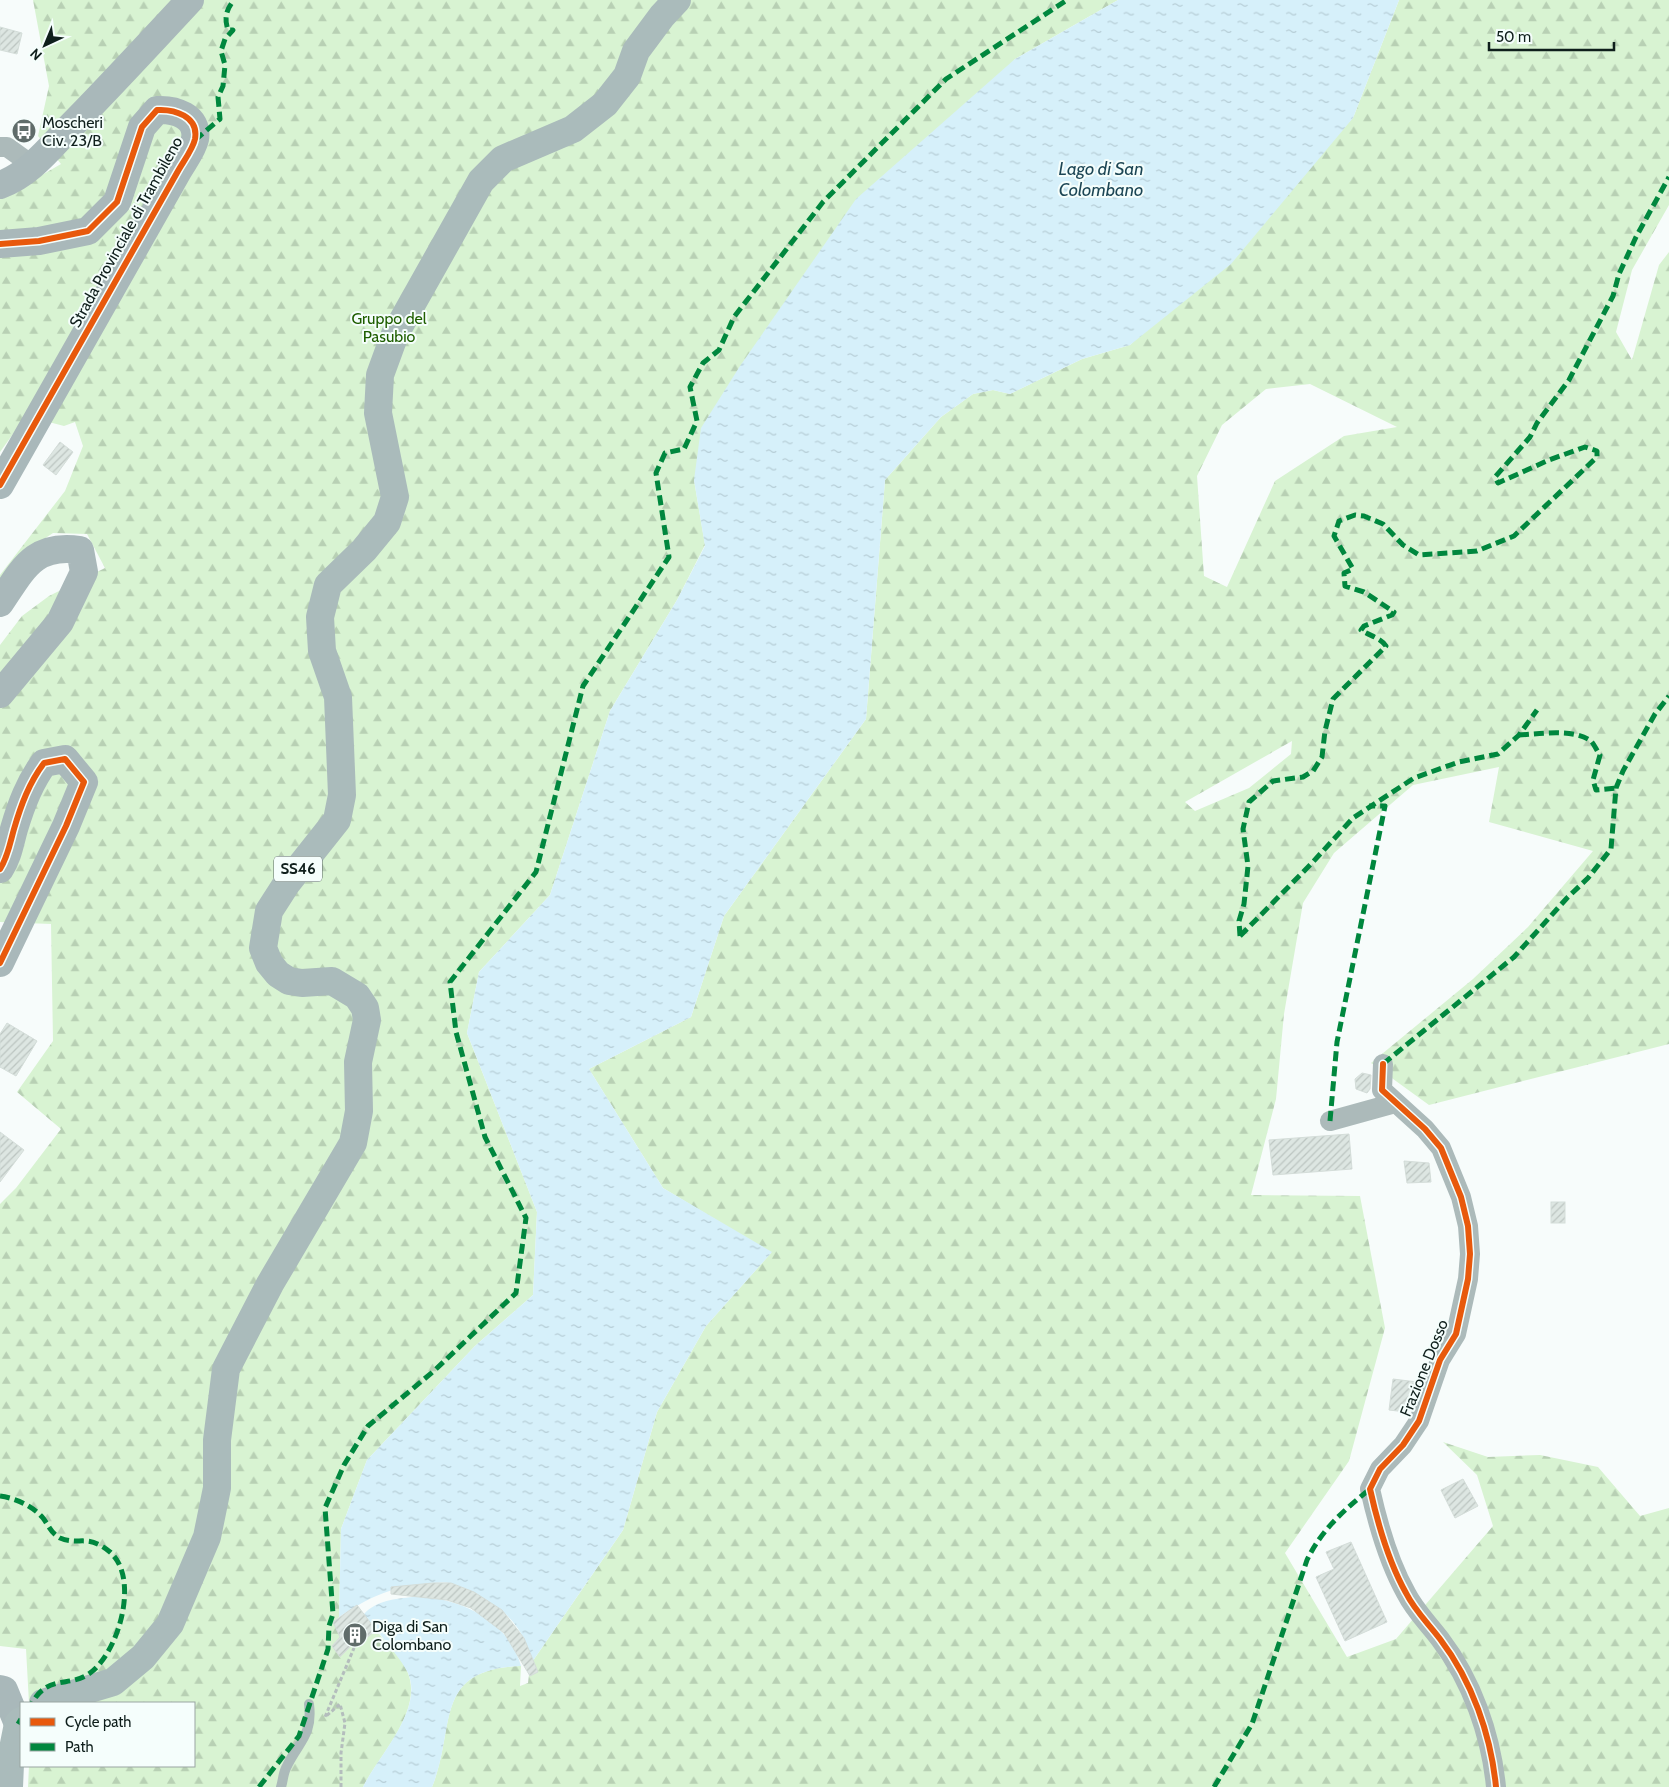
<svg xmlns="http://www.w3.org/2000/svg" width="1669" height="1787" font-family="Cabin,sans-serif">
<defs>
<pattern id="forest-firs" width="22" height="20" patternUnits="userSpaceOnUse" patternTransform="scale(1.25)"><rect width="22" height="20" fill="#d8f3d2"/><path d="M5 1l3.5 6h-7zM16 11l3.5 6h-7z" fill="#b8d0b4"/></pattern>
<pattern id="water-ripples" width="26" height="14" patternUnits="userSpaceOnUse" patternTransform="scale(1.25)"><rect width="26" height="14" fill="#d6f0fa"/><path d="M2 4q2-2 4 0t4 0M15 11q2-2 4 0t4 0" fill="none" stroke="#b6cdd6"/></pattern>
<pattern id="building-hatch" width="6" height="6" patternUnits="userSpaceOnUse" patternTransform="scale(1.25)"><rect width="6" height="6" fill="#dde6e2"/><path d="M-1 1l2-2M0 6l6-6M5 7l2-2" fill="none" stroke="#bcc5c1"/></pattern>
</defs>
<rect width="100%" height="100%" fill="#f7fcfb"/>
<g fill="url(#forest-firs)" fill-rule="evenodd">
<path d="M33,0H1118L1015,59L694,480L705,545L677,600L610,711L550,895L479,972L467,1033L537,1212L533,1295L475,1346L367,1460L341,1529L339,1617L333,1622L340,1637L332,1646L340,1656L352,1645L354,1648L376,1630C386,1643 402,1658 408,1673C423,1712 379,1755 363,1787H28L29,1766H194V1703H29L26,1649L0,1646V1204L16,1188L61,1129L17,1092L53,1041L51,924L0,922V645L22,616L49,596L105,568L87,534L53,533L35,545L0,590V575L65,491L83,446L75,422L64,426L26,416L0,452V199L61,164L38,136L49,86Z"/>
<path d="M1399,0H1669V205L1632,270L1616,332L1632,360L1659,265L1669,252V1044L1429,1105L1371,1063L1473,979L1528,927L1593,851L1489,822L1499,767L1413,785L1334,853L1303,903L1284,1014L1276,1099L1251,1195L1360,1196L1385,1328L1349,1461L1285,1553L1347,1657L1396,1639L1493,1526L1477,1475L1443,1442L1488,1457L1540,1455L1598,1467L1640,1516L1669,1508V1787H432C457,1727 431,1669 521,1666L520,1686L528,1683L530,1665L623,1530L657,1412L706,1326L771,1253L663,1188L589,1069L691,1017L724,916L866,719L885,480L941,417L973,394L993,390L1010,394L1082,359L1130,345L1353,118ZM1310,384L1397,427L1344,436L1275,481L1227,587L1204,576L1197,476L1222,425L1266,389ZM1292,741L1291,754L1249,788L1195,811L1185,802Z"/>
</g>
<g fill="url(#water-ripples)">
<path d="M1118,0H1399L1353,118L1231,264L1130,345L1082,359L1010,394L993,390L973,394L941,417L885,480L866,719L724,916L691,1017L589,1069L663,1188L772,1252L706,1326L657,1412L623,1530L530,1665C529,1640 515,1619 494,1605C481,1597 469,1589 453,1584C444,1581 432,1583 423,1584C388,1588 368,1598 339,1617L341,1529L367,1460L475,1346L533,1295L537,1212L467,1033L479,972L550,895L610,711L677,600L705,546L694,480L701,428L740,366L856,199L1015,59Z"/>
<path d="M413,1597C458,1596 509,1620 521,1666C431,1669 457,1728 432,1787H363C378,1756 424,1710 408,1673C401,1658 375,1629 364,1614C377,1600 395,1599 413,1597Z"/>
</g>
<g fill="url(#building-hatch)" stroke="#d4ddd9">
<path d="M0,27L22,33L17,54L0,50Z"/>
<path d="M60,442L73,452L56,475L43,465Z"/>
<path d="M7,1023L37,1041L16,1076L0,1067V1034Z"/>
<path d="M1362,1073L1371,1075L1370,1089L1367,1093L1356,1089L1355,1079Z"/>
<path d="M0,1132L24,1150L0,1182Z"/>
<path d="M1349,1134L1352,1169L1273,1175L1269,1140Z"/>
<path d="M1404,1161L1429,1163L1431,1182L1407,1183Z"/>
<rect x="1551" y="1202" width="14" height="21"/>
<path d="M1393,1379L1417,1382L1415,1396H1408L1406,1412L1389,1410Z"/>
<path d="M1463,1479L1478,1506L1455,1518L1441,1490Z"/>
<path d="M1351,1542L1387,1622L1345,1641L1316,1577L1334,1569L1326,1552Z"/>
<path d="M433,1583H451L474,1592L502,1610L524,1638L538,1672L530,1676L504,1633L471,1608L447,1600L391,1594V1587Z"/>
<path d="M357,1605L376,1630L354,1648L352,1645L340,1657L332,1646L340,1637L333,1622Z"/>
</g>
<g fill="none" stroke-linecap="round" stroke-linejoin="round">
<path stroke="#b4bdbd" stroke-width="3" stroke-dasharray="4 2.5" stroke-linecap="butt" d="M341,1787V1753L345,1723L340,1704L325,1717L354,1648"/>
<path stroke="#acbaba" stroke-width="10" d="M281,1787C283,1781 283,1774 286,1768C298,1742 313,1736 309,1704"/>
<g stroke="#acbaba" stroke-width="20">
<path d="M0,147H7L32,165"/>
<path d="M1383,1064L1382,1090L1425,1129L1441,1148L1461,1197L1468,1226L1470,1254L1468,1279L1456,1334L1440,1360L1419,1421L1403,1445L1380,1469L1370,1489C1378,1525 1388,1561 1406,1593C1415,1611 1428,1623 1440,1639C1472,1681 1491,1735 1496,1787"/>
<path d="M1330,1121L1395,1103"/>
</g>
<g stroke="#a9b8ba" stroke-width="28">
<path d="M0,185C31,174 52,145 75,122C114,82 152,41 190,0"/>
<path d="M0,244L39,241L88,231L117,202L142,127L157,110C174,109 199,116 195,139C193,149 183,162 178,171L0,485"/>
<path d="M0,603C23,569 34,543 80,550L84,572L60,622L0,694"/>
<path d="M0,869C8,857 10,843 14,829C21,805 29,783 44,763L65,759L84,782L66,826L0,963"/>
<path d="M0,1689L4,1690L18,1724"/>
</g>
<g stroke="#abb" stroke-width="28">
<path d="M43,1703L113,1682L143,1657L170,1624L207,1537L217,1488V1440L226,1369L270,1284L353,1143L359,1111L358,1062L367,1020L365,1008L357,996L332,981L302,983L289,981L278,974L269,963L263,948L269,911L287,883L337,820L342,795L338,697L322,651L320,617L328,585L364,550L387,522L395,497L378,413L380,375L395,334L481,181L503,159L573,129L605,104L627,76L636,51L662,16L677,0"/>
<path d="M9,1787L10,1764L18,1724L21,1721"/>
</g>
<g stroke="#00873e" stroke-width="5" stroke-dasharray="10 5" stroke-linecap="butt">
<path d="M195,140L220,119L218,97L223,86L225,65L221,51L225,39L233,30H228C224,18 226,10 234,0"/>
<path d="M1519,735C1540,734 1573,728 1591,741C1594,744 1597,751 1600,755L1593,780L1596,790L1616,788"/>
<path d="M1240,936L1239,921L1244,904L1248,866L1243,829L1249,802L1273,781L1303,777L1313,771L1322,757L1325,731L1333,699L1386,646C1381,638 1370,636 1361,630L1364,626L1392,615L1394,612L1364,592L1345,586L1344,573L1353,569L1334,536L1339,521L1355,515L1364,516L1383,524L1403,545L1419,555L1477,551L1514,536L1597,457V451L1585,447L1549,460L1498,483L1495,477L1530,437L1537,423L1569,380L1613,296L1619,274L1636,237L1669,177"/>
<path d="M1240,936L1312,863L1353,818L1414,778L1459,762L1498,754L1519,735L1537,710"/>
<path d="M1383,1064L1514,957L1567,898L1588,878L1611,849L1616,788L1623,771L1655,714L1669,696"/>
<path d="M1330,1121L1337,1042L1385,806H1369"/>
<path d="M0,1496C15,1498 33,1506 43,1518C49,1526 51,1533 60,1538C79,1546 87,1533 110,1552C140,1578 119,1652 90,1673C70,1688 48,1674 32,1703"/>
<path d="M18,1724L21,1719"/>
<path d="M259,1787L299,1736L328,1649L329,1626L333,1614L325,1508L344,1465L368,1426L435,1370L516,1293L526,1218L485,1137L456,1032L450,982L536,872L583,686L669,557L656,473L665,453L684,449L697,421L690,387L703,363L719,350L734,317L823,202L946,79L1067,0"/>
<path d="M1214,1787L1252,1724L1307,1560C1322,1529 1344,1510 1370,1489"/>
</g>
<defs>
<g id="cycleway">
<path d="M0,244L39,241L88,231L117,202L142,127L157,110C174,109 199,116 195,139C193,149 183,162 178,171L0,485"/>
<path d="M0,869C8,857 10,843 14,829C21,805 29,783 44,763L65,759L84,782L66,826L0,963"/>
<path d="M1383,1064L1382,1090L1425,1129L1441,1148L1461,1197L1468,1226L1470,1254L1468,1279L1456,1334L1440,1360L1419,1421L1403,1445L1380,1469L1370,1489C1378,1525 1388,1561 1406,1593C1415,1611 1428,1623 1440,1639C1472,1681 1491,1735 1496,1787"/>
</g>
</defs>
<use href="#cycleway" stroke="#f5fefc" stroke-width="9"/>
<use href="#cycleway" stroke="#e8590c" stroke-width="6"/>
</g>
<defs>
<symbol id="bus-disc" viewBox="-11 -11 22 22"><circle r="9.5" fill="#606c6a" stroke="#f5fefc"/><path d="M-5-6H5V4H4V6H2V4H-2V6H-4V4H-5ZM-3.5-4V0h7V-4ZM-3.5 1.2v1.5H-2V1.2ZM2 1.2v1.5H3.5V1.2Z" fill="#fff"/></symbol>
<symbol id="building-disc" viewBox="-11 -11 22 22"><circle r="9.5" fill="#606c6a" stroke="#f5fefc"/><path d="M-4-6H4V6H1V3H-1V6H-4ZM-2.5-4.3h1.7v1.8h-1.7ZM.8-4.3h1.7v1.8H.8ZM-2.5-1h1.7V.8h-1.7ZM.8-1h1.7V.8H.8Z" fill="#fff"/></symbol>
</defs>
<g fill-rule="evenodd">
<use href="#bus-disc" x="10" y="117" width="28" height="28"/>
<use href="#building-disc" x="341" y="1621" width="28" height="28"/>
</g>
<g text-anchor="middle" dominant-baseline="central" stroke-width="4" stroke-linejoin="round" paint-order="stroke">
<rect fill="#f5fefc" stroke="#54625f" stroke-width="1" x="274" y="856.5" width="48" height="25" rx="4"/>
<g font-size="15" font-weight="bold" fill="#0f1f1c">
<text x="298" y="869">SS46</text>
</g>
<g font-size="16" fill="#0f1f1c" stroke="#f5fefc" text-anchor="start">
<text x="42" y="122">Moscheri<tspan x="42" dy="18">Civ. 23/B</tspan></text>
<text x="372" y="1626">Diga di San<tspan x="372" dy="18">Colombano</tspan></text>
</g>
<g font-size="16" fill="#0f1f1c" stroke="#f5fefc">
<text transform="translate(126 232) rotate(-61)">Strada Provinciale di Trambileno</text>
<text transform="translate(1424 1368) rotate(-68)">Frazione Dosso</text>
</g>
<g font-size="16" fill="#1f5e00" stroke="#f5fefc">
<text x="389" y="318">Gruppo del<tspan x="389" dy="18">Pasubio</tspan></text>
</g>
<g font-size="18" font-style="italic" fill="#1c4655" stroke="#f5fefc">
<text x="1101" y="169">Lago di San<tspan x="1101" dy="21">Colombano</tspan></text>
</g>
</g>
<rect x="20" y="1702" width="175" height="65" fill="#f5fefc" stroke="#99a5a2"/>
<rect x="30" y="1718" width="25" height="8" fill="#e8590c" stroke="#99a5a2"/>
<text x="65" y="1727" font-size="15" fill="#0f1f1c">Cycle path</text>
<rect x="30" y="1743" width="25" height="8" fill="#00873e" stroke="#99a5a2"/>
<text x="65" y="1752" font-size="15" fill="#0f1f1c">Path</text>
<g transform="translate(45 45) rotate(224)" stroke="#f5fefc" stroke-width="4" paint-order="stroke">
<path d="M0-4L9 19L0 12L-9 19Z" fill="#0f1f1c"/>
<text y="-8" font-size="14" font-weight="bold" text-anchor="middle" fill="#0f1f1c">N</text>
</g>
<path d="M1489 42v8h125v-8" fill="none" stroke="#0f1f1c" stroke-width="2.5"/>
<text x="1496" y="42" font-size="15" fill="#0f1f1c" stroke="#f5fefc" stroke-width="4" paint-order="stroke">50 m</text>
</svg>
